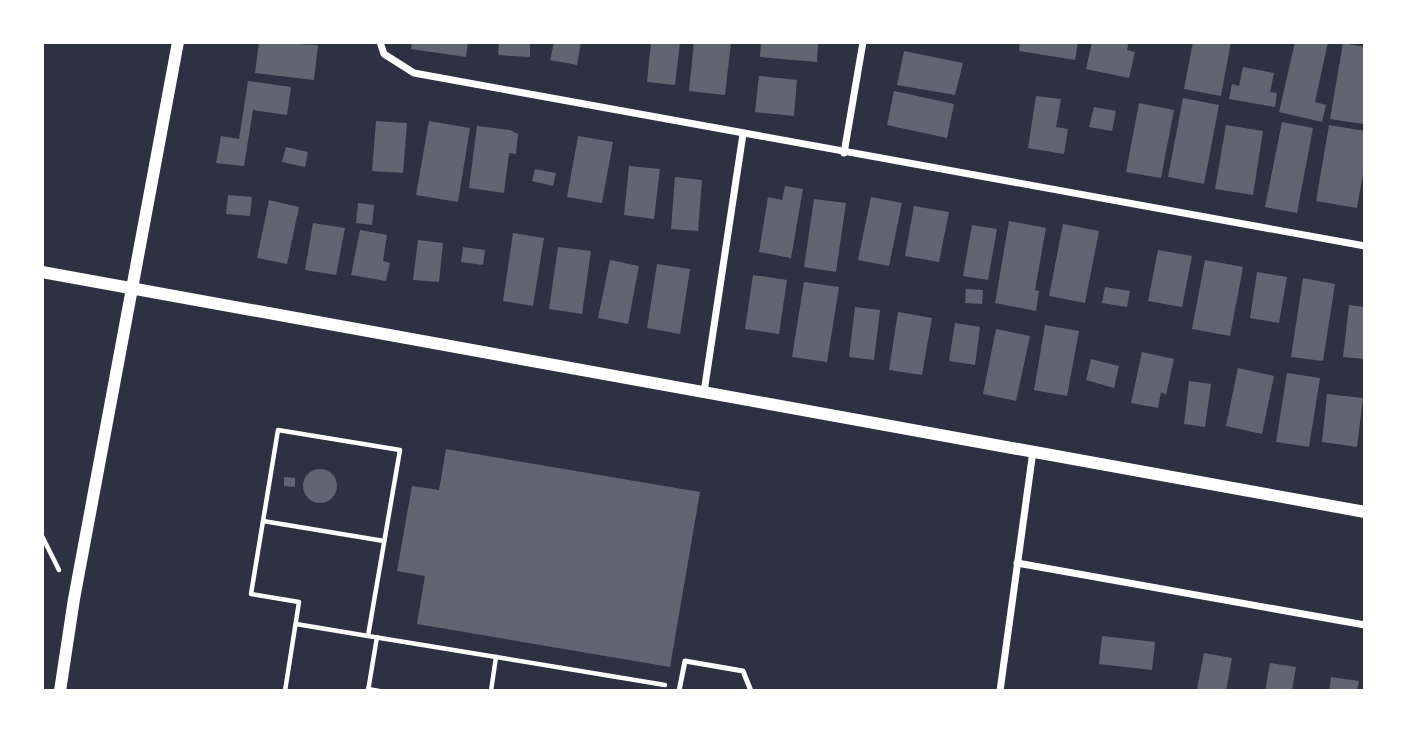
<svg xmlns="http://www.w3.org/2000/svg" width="1407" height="733" font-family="Bitter,serif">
<rect width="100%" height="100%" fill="#2d3142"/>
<g fill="#626471">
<path d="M259,42L318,45L314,80L255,73Z"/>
<path d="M412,42H468L466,57L411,49Z"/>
<path d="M499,42H530V57L498,55Z"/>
<path d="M554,42H581L577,65L550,60Z"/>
<path d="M651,42H680L675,85L647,82Z"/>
<path d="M694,42H731L725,95L689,91Z"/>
<path d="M761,42H818L817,62L760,57Z"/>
<path d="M1020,42H1078L1075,60L1019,51Z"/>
<path d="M1092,42H1129L1127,50L1135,52L1129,78L1086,69Z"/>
<path d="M1193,42H1231L1221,96L1184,89Z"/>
<path d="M1295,42H1328L1315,102L1326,105L1322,122L1279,112Z"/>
<path d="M1343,43L1365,47L1363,124L1330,119Z"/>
<path d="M904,51L963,63L955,95L897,85Z"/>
<path d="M1243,67L1274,73L1270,92L1277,93L1275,107L1229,99L1232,84L1239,86Z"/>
<path d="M759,76L797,80L794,116L755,112Z"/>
<path d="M248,81L291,87L287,115L253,110L244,166L216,163L221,136L239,139Z"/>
<path d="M894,91L954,104L947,138L887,125Z"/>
<path d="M1036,96L1061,99L1056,127L1068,129L1064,154L1028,148Z"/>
<path d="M1183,98L1219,105L1204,184L1168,177Z"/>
<path d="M1139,103L1174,110L1161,178L1126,172Z"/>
<path d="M1094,107L1116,111L1112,131L1089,127Z"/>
<path d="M376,121L407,123L403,173L372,171Z"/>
<path d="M429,121L470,128L458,202L416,195Z"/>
<path d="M1282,122L1313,128L1297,213L1265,207Z"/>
<path d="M1226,125L1263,131L1253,195L1215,189Z"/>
<path d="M1329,125L1365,131V162L1357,208L1316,201Z"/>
<path d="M477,126L510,130L518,134L516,154L509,153L504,193L469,188Z"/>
<path d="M578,136L613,142L602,203L567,197Z"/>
<path d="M286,147L308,152L305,167L282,162Z"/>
<path d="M629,166L660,169L654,219L624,215Z"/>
<path d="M535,169L556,173L553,186L532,181Z"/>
<path d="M675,177L702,180L698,231L671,229Z"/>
<path d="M785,186L803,189L791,258L759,252L768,197L782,200Z"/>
<path d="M228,195L252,197L250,216L226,214Z"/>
<path d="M871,197L902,203L889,266L858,260Z"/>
<path d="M814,199L846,203L836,272L804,267Z"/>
<path d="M269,200L299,207L287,264L257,258Z"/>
<path d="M358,203L374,205L372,225L356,223Z"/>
<path d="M914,206L949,212L939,262L905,256Z"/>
<path d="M1009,221L1046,228L1035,290L1039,291L1036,311L995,303Z"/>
<path d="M313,223L345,228L336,275L305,270Z"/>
<path d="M1063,224L1099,231L1085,303L1049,296Z"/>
<path d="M972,225L997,229L988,280L963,276Z"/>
<path d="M360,230L387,235L383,261L390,263L386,281L351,275Z"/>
<path d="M513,233L544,238L533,306L503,301Z"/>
<path d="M418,240L443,243L439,282L413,280Z"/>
<path d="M463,247L485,250L483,265L461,262Z"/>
<path d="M558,247L591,251L582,314L549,309Z"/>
<path d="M1158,250L1192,256L1182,307L1148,301Z"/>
<path d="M610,260L639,266L628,324L598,318Z"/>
<path d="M1205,260L1243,267L1230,336L1192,329Z"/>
<path d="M657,264L690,269L680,334L647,328Z"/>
<path d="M1257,272L1287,277L1279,323L1250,318Z"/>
<path d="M753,275L787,280L779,334L745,329Z"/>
<path d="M1303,278L1335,284L1323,361L1291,357Z"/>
<path d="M804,282L839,287L827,362L792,357Z"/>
<path d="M1105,287L1130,291L1127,307L1102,303Z"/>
<path d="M966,289L983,290L982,304L965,303Z"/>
<path d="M1349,305L1365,307V359L1343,357Z"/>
<path d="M855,307L880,310L874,360L849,357Z"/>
<path d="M898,312L932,318L922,375L889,370Z"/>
<path d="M955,323L980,327L975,365L949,361Z"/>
<path d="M1045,325L1079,331L1067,396L1034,390Z"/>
<path d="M996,329L1030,336L1016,401L983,394Z"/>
<path d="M1142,352L1174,359L1166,395L1161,392L1158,408L1131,403Z"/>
<path d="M1091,359L1119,366L1114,388L1086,380Z"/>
<path d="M1238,368L1274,376L1262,434L1226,426Z"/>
<path d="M1287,373L1320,378L1309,447L1276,442Z"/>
<path d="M1189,381L1211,384L1205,427L1184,424Z"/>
<path d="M1327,394L1363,398L1357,447L1322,442Z"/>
<path d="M446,449L700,492L670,667L417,624L425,576L397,571L412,486L439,490Z"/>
<circle cx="320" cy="486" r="17"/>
<path d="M284,477L295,478V487L284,486Z"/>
<path d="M1102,636L1155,642L1152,670L1099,664Z"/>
<path d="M1204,653L1232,658L1226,691L1197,689Z"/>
<path d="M1270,663L1296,667L1292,691H1265Z"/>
<path d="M1331,677L1359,681L1357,691H1329Z"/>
</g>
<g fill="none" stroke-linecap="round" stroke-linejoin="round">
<g stroke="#fff" stroke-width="4.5">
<path d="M263,521L384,541"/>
<path d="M42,536L59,570"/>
<path d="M296,624L368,636"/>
<path d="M496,657L665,685"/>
<path d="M368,689L379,691"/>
<path d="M285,691L299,602L251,594L278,430L400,450L368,636L496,657L491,691"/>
<path d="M368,691L377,637"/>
</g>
<path stroke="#fff" stroke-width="5" d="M679,691L685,661L743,671L751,691"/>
<g stroke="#fff" stroke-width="7">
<path d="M380,42L384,54L414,73L1365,246"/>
<path d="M844,153L863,42"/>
<path d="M704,392L743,134"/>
<path d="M1017,563L1365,625"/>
<path d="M1000,691L1033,451"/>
</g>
<g stroke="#fff" stroke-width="12">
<path d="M42,272L1365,512"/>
<path d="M60,691L74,599L178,42"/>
</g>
</g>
<rect width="1407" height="733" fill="none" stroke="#ffffff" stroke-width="88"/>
</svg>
